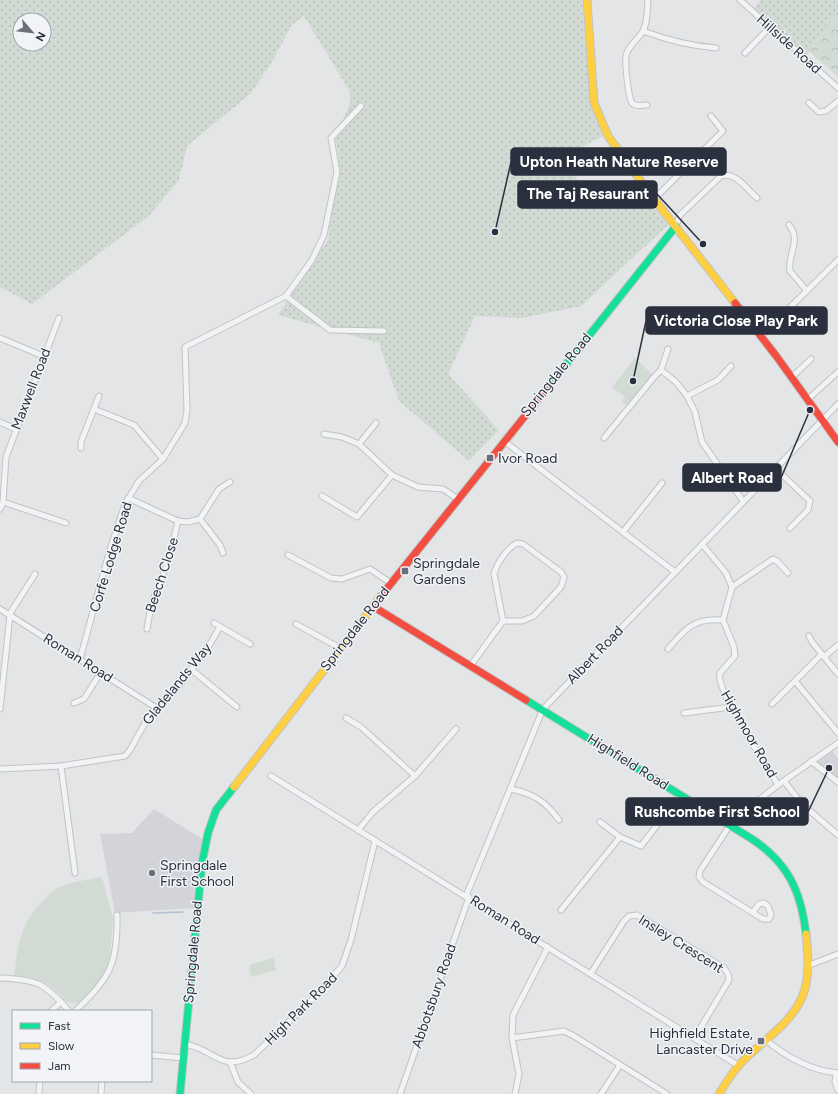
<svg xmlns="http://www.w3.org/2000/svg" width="838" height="1094" font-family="Figtree,sans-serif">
<defs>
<pattern id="grass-dots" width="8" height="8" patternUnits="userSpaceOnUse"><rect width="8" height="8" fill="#d2dbd3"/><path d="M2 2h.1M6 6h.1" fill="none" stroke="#b4bcb6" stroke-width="1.8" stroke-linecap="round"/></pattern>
<pattern id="forest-crowns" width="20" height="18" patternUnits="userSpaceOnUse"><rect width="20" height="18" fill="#d2dbd3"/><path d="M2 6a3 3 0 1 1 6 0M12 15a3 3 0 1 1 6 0" fill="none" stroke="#b4bcb6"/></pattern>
</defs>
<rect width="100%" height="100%" fill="#e3e5e7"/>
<g fill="#d2d4da">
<path d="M832,751L838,758V782L815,764Z"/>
<path d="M154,809L202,839L193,908L115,913L100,834L132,833Z"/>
</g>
<g fill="url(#grass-dots)" fill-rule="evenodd">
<path d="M0,0H582L591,108L603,136L566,155L591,209L636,184L668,225L581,306L522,318L475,316L448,374L499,430L469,461L399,401L379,343L278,315L328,240L339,156L335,138L350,104V92L304,16L292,25L269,67L250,94L187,146L179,180L149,216L32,304L0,287ZM20,20H44V44H20Z"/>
<path d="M761,0H838V10L806,56L754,9Z"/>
</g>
<path fill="url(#forest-crowns)" d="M838,10V77L809,51Z"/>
<g fill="#d2dbd3">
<path d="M635,358L653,375L628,407L622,402L625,397L612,387Z"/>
<path d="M102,877L113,918L110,956L104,975L81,1003L67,1002C51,984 39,976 14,976C19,945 18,930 39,905C44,899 52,891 60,887C72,881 88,880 102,877Z"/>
<path d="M274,958L276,970L251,977L249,965Z"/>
</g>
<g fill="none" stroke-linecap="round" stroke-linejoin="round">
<path stroke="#b3bed0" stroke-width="1.5" d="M153,913L183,912"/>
<defs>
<g id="street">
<path d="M740,0L838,88"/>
<path d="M643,31C667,40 691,46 716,48"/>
<path d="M745,53L770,27"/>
<path d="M809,103L819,112L826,111L838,101"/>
<path d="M647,105C642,105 635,107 632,103C628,97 625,63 626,56C628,45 638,40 643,31C648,22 647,10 648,0"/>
<path d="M654,199L723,131L711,116"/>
<path d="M789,225C802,241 787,254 790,271L807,291"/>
<path d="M676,226L680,215L721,176C735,171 747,189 757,198"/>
<path d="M286,296L312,260L324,235L337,172L331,138L361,106"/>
<path d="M761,336L838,260"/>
<path d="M0,338L43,356"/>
<path d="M731,366L718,380L687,396L695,412L702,442L743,501"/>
<path d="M661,370L676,382L687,396"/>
<path d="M792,377L811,359"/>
<path d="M807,400L838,372"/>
<path d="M94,409L134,425L163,459"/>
<path d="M0,422L15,429"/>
<path d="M376,423L359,444L392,475L418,487L443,489L458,499"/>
<path d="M324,434L342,437L359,444"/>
<path d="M604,438L655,376L661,370L668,349"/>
<path d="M504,441L675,572"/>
<path d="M81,448V442L99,396"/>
<path d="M775,468L810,501L808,510L790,528"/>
<path d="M322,496L357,517L392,475"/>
<path d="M128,498L178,521L188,522L200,519L219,489L230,482"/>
<path d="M3,502L66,523"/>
<path d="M0,509L3,502L6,457L59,318"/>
<path d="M200,519L220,545L223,553"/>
<path d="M623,532L662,483"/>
<path d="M702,544L726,573L732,587L723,620L734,647L735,656L720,673C715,690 767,766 778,785"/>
<path d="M288,555L331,578L342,579L370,569L391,583"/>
<path d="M732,587L773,559L778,562L788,573"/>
<path d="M0,609L155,707"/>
<path d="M9,615L35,574"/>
<path d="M214,623L250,644"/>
<path d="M296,624L340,648"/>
<path d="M147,629L151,605L169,559L178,521"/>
<path d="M809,636L812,642L838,674"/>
<path d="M668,649C686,628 694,618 723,620"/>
<path d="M824,657L838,645"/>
<path d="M80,659L109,553L125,504L139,481L163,459L185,423L187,410L185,347L286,296L330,330L384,331"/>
<path d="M471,665L503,621H522L534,616L561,587L564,577L561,572L523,544L517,543C507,548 497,563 494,574L503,621"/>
<path d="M192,670L237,707"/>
<path d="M795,681L838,733"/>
<path d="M74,703L84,699L101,672"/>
<path d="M772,704L822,654"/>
<path d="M0,709L10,615"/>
<path d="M684,713L731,707"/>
<path d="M346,718L361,727L415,776"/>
<path d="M811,761L838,782"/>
<path d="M61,766L75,873"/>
<path d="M0,769L61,766L125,756L130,750L150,714L179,686L207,649L220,627"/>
<path d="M271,776L739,1066"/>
<path d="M784,781L802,804L838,835"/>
<path d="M511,789C534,794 545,801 559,820"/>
<path d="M600,822L620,837"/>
<path d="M358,830L373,812L415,776L456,729"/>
<path d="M466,896L543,709L838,404"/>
<path d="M561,910L620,837L641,846L680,795"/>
<path d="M753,912L759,904L764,903L768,906L771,915L769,919H763L703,882L699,877L700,871L730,825L738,816L778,785L838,743"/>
<path d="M807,966L838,954"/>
<path d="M591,973L624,921L629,916L637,915L724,968L728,974L729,980L695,1037"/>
<path d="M0,978C36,979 45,983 69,1011"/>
<path d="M51,1011L61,1002"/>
<path d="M75,1011C110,979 118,963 117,915"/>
<path d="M512,1038L564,1031L574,1036L667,1094"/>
<path d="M766,1040C786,1057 812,1071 838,1073"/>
<path d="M184,1044C214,1048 220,1074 254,1055L316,996L342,966L351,940L375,841"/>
<path d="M151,1055L183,1058"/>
<path d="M230,1062L238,1082L251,1094"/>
<path d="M836,1073L835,1082L838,1090"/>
<path d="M39,1094L40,1081"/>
<path d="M101,1094L102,1081"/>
<path d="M400,1094L469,897"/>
<path d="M515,1094L519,1074L512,1038L513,1015L548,947"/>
<path d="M601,1094L620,1065"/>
</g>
<g id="fast">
<path d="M549,386L676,226"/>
<path d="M526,700L752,839C788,863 801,891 806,934"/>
<path d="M180,1094L202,863L208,833L216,810L234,787"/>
</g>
<g id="slow">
<path d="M587,0L594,103L608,136L654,199L735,303"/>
<path d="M234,787L381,596"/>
<path d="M719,1094C725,1084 732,1073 740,1064C761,1041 791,1025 803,995C810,976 808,954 806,934"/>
</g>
<g id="jam">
<path d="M735,303L777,357L838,442"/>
<path d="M381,596L549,386"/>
<path d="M374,607L526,700"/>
</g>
</defs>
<use href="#street" stroke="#c1c3c5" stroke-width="7"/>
<use href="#fast" stroke="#c1c3c5" stroke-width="9"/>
<use href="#slow" stroke="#c1c3c5" stroke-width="9"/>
<use href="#jam" stroke="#c1c3c5" stroke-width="9"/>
<use href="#street" stroke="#f2f3f4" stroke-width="5"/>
<use href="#fast" stroke="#16e098" stroke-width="7"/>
<use href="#slow" stroke="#ffcf43" stroke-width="7"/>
<use href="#jam" stroke="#f24e42" stroke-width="7"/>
</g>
<g fill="#6b6f7a" stroke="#f1f3f6" stroke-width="1.5">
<rect x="486" y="454" width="8" height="8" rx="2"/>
<rect x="401" y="567" width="8" height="8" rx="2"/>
<circle cx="152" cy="873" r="4"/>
<rect x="757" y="1037" width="8" height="8" rx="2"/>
</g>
<g text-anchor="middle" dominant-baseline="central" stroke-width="3" stroke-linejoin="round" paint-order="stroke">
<g font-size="14" fill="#2b303f" stroke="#f1f3f6">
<text transform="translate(789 44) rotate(42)">Hillside Road</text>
<text transform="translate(556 375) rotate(-51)">Springdale Road</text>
<text transform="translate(31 389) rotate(-69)">Maxwell Road</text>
<text transform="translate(111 557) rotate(-73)">Corfe Lodge Road</text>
<text transform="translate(162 575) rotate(-72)">Beech Close</text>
<text transform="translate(355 629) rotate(-52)">Springdale Road</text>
<text transform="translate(595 655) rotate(-46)">Albert Road</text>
<text transform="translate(78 658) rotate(32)">Roman Road</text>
<text transform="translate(177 684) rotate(-51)">Gladelands Way</text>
<text transform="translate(749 734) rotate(60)">Highmoor Road</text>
<text transform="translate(628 762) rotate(32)">Highfield Road</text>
<text transform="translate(505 920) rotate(32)">Roman Road</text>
<text transform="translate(681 944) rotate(32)">Insley Crescent</text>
<text transform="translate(193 952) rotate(-85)">Springdale Road</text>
<text transform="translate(434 996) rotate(-71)">Abbotsbury Road</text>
<text transform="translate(301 1009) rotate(-45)">High Park Road</text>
</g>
<g font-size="14" fill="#2b303f" stroke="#f1f3f6" text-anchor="start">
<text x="498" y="458">Ivor Road</text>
<text x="413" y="563">Springdale<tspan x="413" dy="16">Gardens</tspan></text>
<text x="160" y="865">Springdale<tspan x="160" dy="16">First School</tspan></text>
<text x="753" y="1033" text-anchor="end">Highfield Estate,<tspan x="753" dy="16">Lancaster Drive</tspan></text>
</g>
</g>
<path fill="none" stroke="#2b303f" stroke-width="1.5" d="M495 232L511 162M703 244L657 194M633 381L646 321M810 410L781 478M829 768L808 812"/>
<g fill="#2b303f" stroke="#f1f3f6" stroke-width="1.5">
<circle cx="495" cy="232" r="4"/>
<circle cx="703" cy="244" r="4"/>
<circle cx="633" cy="381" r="4"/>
<circle cx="810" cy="410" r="4"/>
<circle cx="829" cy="768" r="4"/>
</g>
<g fill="#2b303f" stroke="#2b303f" stroke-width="1.5">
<rect x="511" y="148" width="215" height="27" rx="4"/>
<rect x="518" y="181" width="139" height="27" rx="4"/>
<rect x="646" y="307" width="181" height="27" rx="4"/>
<rect x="683" y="464" width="98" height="27" rx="4"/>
<rect x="626" y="798" width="182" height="27" rx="4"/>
</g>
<g font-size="15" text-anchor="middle" font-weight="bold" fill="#fff">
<text x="619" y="167">Upton Heath Nature Reserve</text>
<text x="588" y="199">The Taj Resaurant</text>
<text x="736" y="326">Victoria Close Play Park</text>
<text x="732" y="483">Albert Road</text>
<text x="717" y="817">Rushcombe First School</text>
</g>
<rect x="12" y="1010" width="140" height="72" fill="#f1f3f6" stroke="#a2a5ad"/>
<rect x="20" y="1023" width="20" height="6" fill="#16e098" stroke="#a2a5ad"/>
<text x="48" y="1030" font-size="12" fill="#2b303f">Fast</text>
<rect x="20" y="1043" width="20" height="6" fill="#ffcf43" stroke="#a2a5ad"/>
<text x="48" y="1050" font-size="12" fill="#2b303f">Slow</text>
<rect x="20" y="1063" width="20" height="6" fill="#f24e42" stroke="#a2a5ad"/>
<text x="48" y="1070" font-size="12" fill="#2b303f">Jam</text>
<g transform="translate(32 32) rotate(118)"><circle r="19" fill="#f1f3f6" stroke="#a2a5ad"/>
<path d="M0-3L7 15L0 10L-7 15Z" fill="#6b6f7a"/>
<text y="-6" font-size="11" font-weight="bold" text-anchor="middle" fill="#2b303f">N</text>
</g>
</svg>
